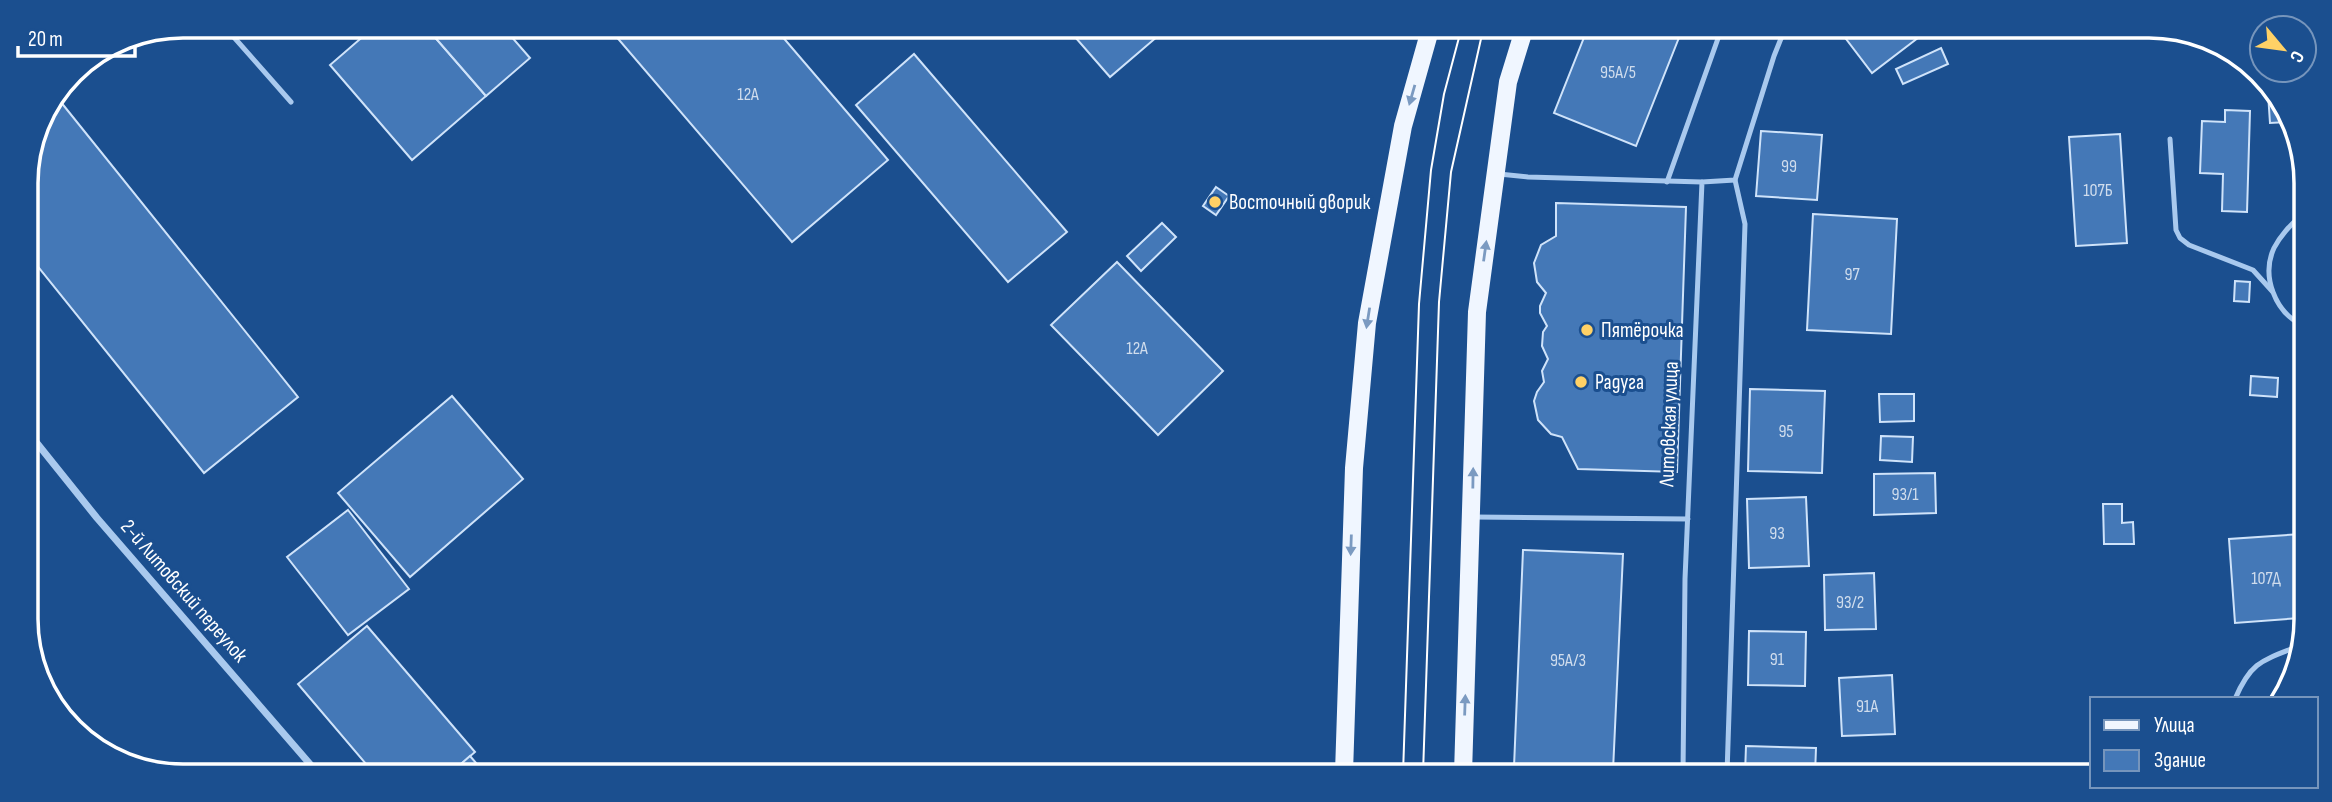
<svg xmlns="http://www.w3.org/2000/svg" width="2332" height="802" font-family="'Sofia Sans Condensed',sans-serif">
<rect width="100%" height="100%" fill="#1b4f8f"/>
<g fill="#4478b7" stroke="#cfe3fa" stroke-width="2">
<path d="M374,27H426L486,96L412,160L330,65Z"/>
<path d="M426,27H503L530,58L486,96Z"/>
<path d="M608,27L775,28L888,160L792,242Z"/>
<path d="M1068,29H1164L1165,30L1110,77Z"/>
<path d="M1587,30H1682L1636,146L1554,113Z"/>
<path d="M1840,31H1927L1872,73Z"/>
<path d="M1941,48L1948,64L1903,84L1896,69Z"/>
<path d="M914,54L1067,232L1008,282L856,105Z"/>
<path d="M2268,93H2273L2287,122L2270,123Z"/>
<path d="M56,96L298,397L204,473L27,253V174L38,123Z"/>
<path d="M2225,110L2250,111L2247,212L2222,211L2223,174L2200,173L2202,121L2225,122Z"/>
<path d="M1761,131L1822,135L1817,200L1756,196Z"/>
<path d="M2120,134L2127,243L2076,246L2069,137Z"/>
<path d="M1216,187L1229,196L1216,215L1203,206Z"/>
<path d="M1556,203L1686,207L1677,472L1578,469L1562,437L1551,434L1538,420L1534,401L1537,392L1544,382L1542,371L1548,359L1542,346L1543,332L1547,326L1540,313V306L1546,293L1537,282L1534,263L1541,245L1556,236Z"/>
<path d="M1813,214L1897,219L1891,334L1807,330Z"/>
<path d="M1162,223L1176,237L1141,271L1127,256Z"/>
<path d="M1117,262L1223,371L1158,435L1051,325Z"/>
<path d="M2235,281L2250,282L2249,302L2234,301Z"/>
<path d="M2251,376L2278,378L2277,397L2250,395Z"/>
<path d="M1750,389L1825,391L1822,473L1748,471Z"/>
<path d="M1879,394H1914V421L1880,422Z"/>
<path d="M452,396L523,479L410,577L338,493Z"/>
<path d="M1881,436L1913,437L1912,462L1880,460Z"/>
<path d="M1935,473L1936,513L1874,515V474Z"/>
<path d="M1806,497L1809,566L1749,568L1747,499Z"/>
<path d="M2103,504H2122V523L2133,522L2134,544H2104Z"/>
<path d="M348,510L409,589L348,635L287,557Z"/>
<path d="M2301,534L2300,618L2235,623L2229,539Z"/>
<path d="M1523,550L1623,554L1613,771L1514,767Z"/>
<path d="M1874,573L1876,629L1825,630L1824,575Z"/>
<path d="M367,626L475,752L453,771H372L298,684Z"/>
<path d="M1749,631L1806,632L1805,686L1748,685Z"/>
<path d="M1892,675L1895,734L1842,736L1839,678Z"/>
<path d="M1746,746L1816,748L1815,775L1745,774Z"/>
<path d="M470,756L483,771H453Z"/>
</g>
<g fill="none" stroke-linecap="round" stroke-linejoin="round">
<g stroke="#a9c9ee" stroke-width="5">
<path d="M224,26L291,102"/>
<path d="M2170,139L2176,230L2180,238L2189,245L2253,270L2272,291"/>
<path d="M1499,174L1528,177L1702,182"/>
<path d="M1667,182L1721,30"/>
<path d="M2302,325C2275,312 2261,276 2274,248C2281,234 2292,224 2303,213"/>
<path d="M1474,517L1688,519"/>
<path d="M2235,699C2250,664 2260,661 2294,648H2300"/>
<path d="M1683,774L1685,579L1702,182L1735,180L1774,56L1784,31"/>
<path d="M1727,774L1745,224L1735,180"/>
</g>
<path stroke="#a9c9ee" stroke-width="7" d="M28,432L97,518L316,771"/>
<g stroke="#f0f6ff" stroke-width="18">
<path d="M1344,773L1354,468L1367,323L1403,126L1430,30"/>
<path d="M1463,774L1477,312L1508,82L1524,30"/>
</g>
<g stroke="#fff" stroke-width="2">
<path d="M1403,774L1419,304L1431,170L1444,94L1461,30"/>
<path d="M1423,774L1439,302L1451,172L1483,30"/>
</g>
</g>
<defs><path id="oneway-solid" d="M-6-.8H1V-3.2L6.5 0L1 3.2V.8H-6Z" transform="scale(1.75)"/></defs>
<g fill="#7b9ac1">
<use href="#oneway-solid" transform="translate(1412 95) rotate(106)"/>
<use href="#oneway-solid" transform="translate(1485 251) rotate(-82)"/>
<use href="#oneway-solid" transform="translate(1368 318) rotate(99)"/>
<use href="#oneway-solid" transform="translate(1473 478) rotate(-89)"/>
<use href="#oneway-solid" transform="translate(1351 545) rotate(92)"/>
<use href="#oneway-solid" transform="translate(1465 705) rotate(-88)"/>
</g>
<g fill="#ffd166" stroke="#1b4f8f" stroke-width="2.5">
<circle cx="1215" cy="202" r="7"/>
<circle cx="1587" cy="330" r="7"/>
<circle cx="1581" cy="382" r="7"/>
</g>
<g text-anchor="middle" dominant-baseline="central" stroke-width="6" stroke-linejoin="round" paint-order="stroke">
<g font-size="18" fill="#d0dded">
<text x="1618" y="72">95А/5</text>
<text x="748" y="94">12А</text>
<text x="1789" y="166">99</text>
<text x="2098" y="190">107Б</text>
<text x="1852" y="274">97</text>
<text x="1137" y="348">12А</text>
<text x="1786" y="431">95</text>
<text x="1905" y="494">93/1</text>
<text x="1777" y="533">93</text>
<text x="2266" y="578">107Д</text>
<text x="1850" y="602">93/2</text>
<text x="1777" y="659">91</text>
<text x="1568" y="660">95А/3</text>
<text x="1867" y="706">91А</text>
</g>
<g font-size="21" fill="#fff" stroke="#1b4f8f" text-anchor="start">
<text x="1229" y="202">Восточный дворик</text>
<text x="1601" y="330">Пятёрочка</text>
<text x="1595" y="382">Радуга</text>
</g>
<g font-size="21" fill="#fff" stroke="#1b4f8f">
<text transform="translate(1669 424) rotate(-88)">Литовская улица</text>
<text transform="translate(184 591) rotate(49)">2-й Литовский переулок</text>
</g>
</g>
<path d="M0 0H2332V802H0ZM183 38H2149A145 145 0 0 1 2294 183V619A145 145 0 0 1 2149 764H183A145 145 0 0 1 38 619V183A145 145 0 0 1 183 38Z" fill="#1b4f8f" fill-rule="evenodd"/>
<path fill="none" stroke="#fff" stroke-width="3.5" d="M183 38H2149A145 145 0 0 1 2294 183V619A145 145 0 0 1 2149 764H183A145 145 0 0 1 38 619V183A145 145 0 0 1 183 38Z"/>
<rect x="2090" y="697" width="228" height="91" fill="#1b4f8f" stroke="#7695bc" stroke-width="2"/>
<rect x="2104" y="720" width="35" height="10" fill="#f0f6ff" stroke="#7695bc" stroke-width="2"/>
<text x="2154" y="732" font-size="21" fill="#ffffff">Улица</text>
<rect x="2104" y="750" width="35" height="21" fill="#4478b7" stroke="#7695bc" stroke-width="2"/>
<text x="2154" y="767" font-size="21" fill="#ffffff">Здание</text>
<g transform="translate(2283 49) rotate(119)"><circle r="33" fill="#1b4f8f" stroke="#7695bc" stroke-width="2"/>
<path d="M0-5L12 26L0 18L-12 26Z" fill="#ffd166"/>
<text y="-10" font-size="19" font-weight="bold" text-anchor="middle" fill="#ffffff">С</text>
</g>
<path d="M18 46v10h117v-10" fill="none" stroke="#ffffff" stroke-width="3.5"/>
<text x="28" y="46" font-size="21" fill="#ffffff" stroke="#1b4f8f" stroke-width="5" paint-order="stroke">20 m</text>
</svg>
